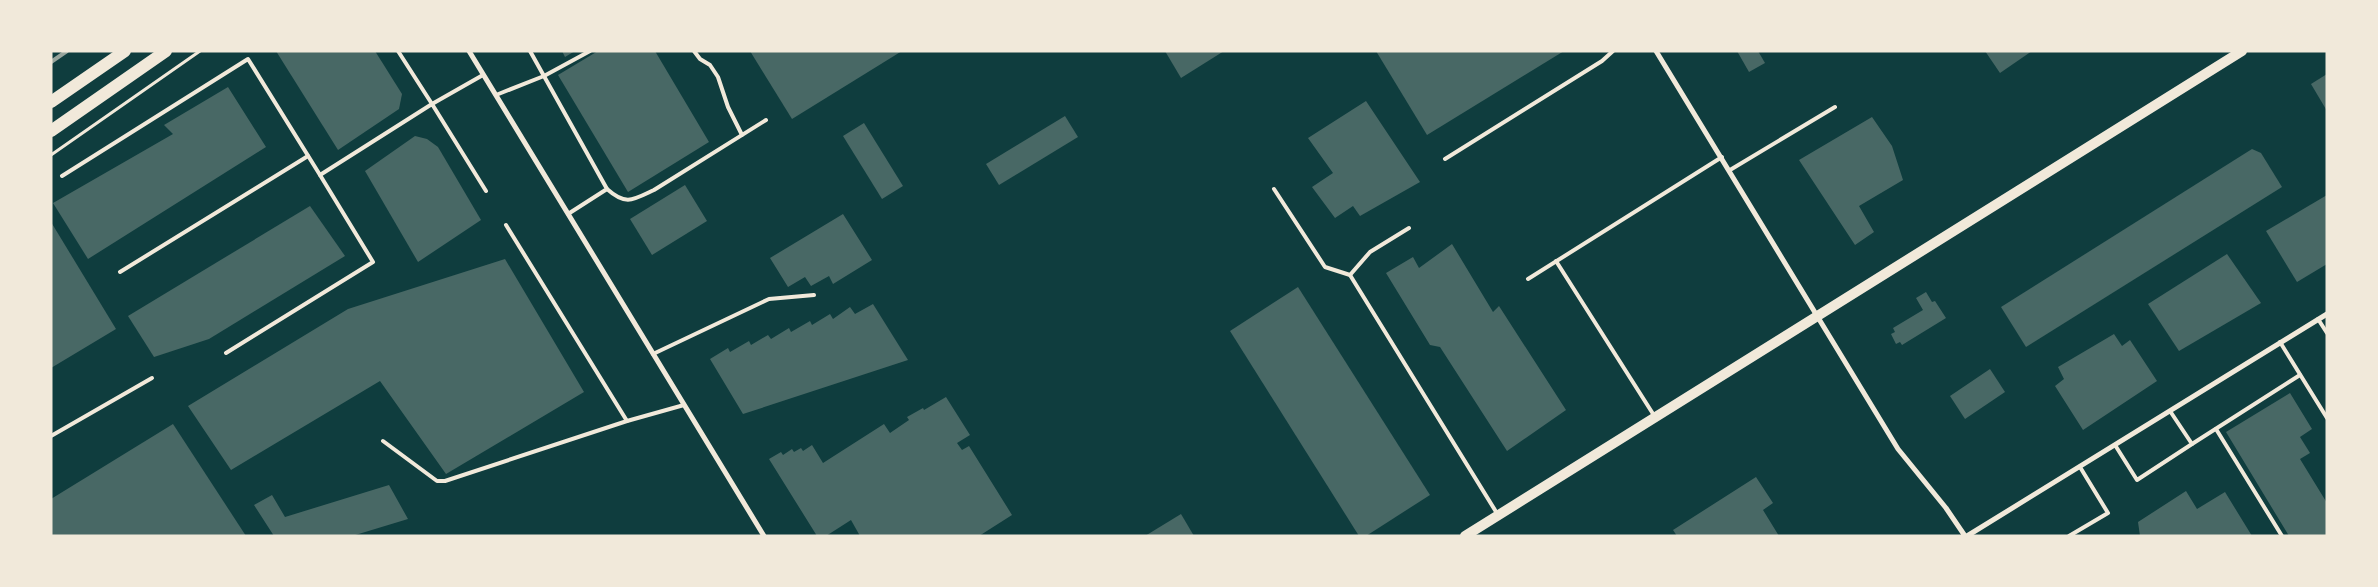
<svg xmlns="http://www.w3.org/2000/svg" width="2378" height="587" font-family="'PT Serif',serif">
<rect width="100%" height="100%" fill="#0f3d3e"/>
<g fill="#486865">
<path d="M276,51H375L402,94L399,109L338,150Z"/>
<path d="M562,51H575L565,57Z"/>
<path d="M598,51H655L709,142L628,192L558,75Z"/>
<path d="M750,51H902L792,119Z"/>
<path d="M1165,51H1224L1181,78Z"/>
<path d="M1376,51H1564L1427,135Z"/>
<path d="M1737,51H1758L1765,63L1749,72Z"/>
<path d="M1985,51H2032L2000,73Z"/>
<path d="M2327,74V111L2311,84Z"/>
<path d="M228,87L266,147L88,259L53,203L173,134L164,125Z"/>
<path d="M1366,101L1420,182L1360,216L1353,206L1335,218L1312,187L1333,173L1308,138Z"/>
<path d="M1065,116L1078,137L999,185L986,164Z"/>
<path d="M1872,117L1892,146L1903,180L1859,206L1874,232L1855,245L1799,160Z"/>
<path d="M864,123L903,186L882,199L843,136Z"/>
<path d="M415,136L427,139L438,147L481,220L418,262L365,171Z"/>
<path d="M2252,149L2261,153L2282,187L2026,347L2001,307Z"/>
<path d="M685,185L707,221L652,255L630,219Z"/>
<path d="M2327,195V264L2297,282L2266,231Z"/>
<path d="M310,206L345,256L209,339L154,357L128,316Z"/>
<path d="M843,214L872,260L833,284L829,276L811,286L805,277L788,287L770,258Z"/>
<path d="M51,222L116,329L51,368Z"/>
<path d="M1452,244L1493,312L1499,306L1566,410L1507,451L1440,347L1430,345L1386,273L1413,257L1419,268Z"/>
<path d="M2227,254L2261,303L2179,351L2148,304Z"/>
<path d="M505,259L584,392L446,474L380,381L231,470L188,406L348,309Z"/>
<path d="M1298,287L1430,495L1366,536H1359L1230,331Z"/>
<path d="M1926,292L1932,302L1935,301L1946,318L1902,345L1900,342L1896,344L1891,334L1895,332L1893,328L1923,310L1916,298Z"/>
<path d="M873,304L908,360L743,414L710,359L728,348L730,352L749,341L751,345L768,335L771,339L789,328L791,332L810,321L812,325L830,314L833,319L850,307L855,314Z"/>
<path d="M2114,334L2122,346L2130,340L2157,381L2083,430L2055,386L2064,379L2058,367Z"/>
<path d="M1990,369L2005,392L1965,419L1950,396Z"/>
<path d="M2290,393L2312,429L2300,437L2310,453L2300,459L2327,503V536H2289L2226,432Z"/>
<path d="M946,397L970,435L957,443L962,450L969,446L1012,515L979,536H860L851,520L826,536H817L769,459L781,452L783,455L792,449L794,452L801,448L803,451L812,445L823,463L884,424L890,433L909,420L907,417L923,408L924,410Z"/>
<path d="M173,424L246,536H51V499Z"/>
<path d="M1756,477L1773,503L1763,510L1779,536H1677L1673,530Z"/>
<path d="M389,485L408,519L352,536H274L254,505L272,495L285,517Z"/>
<path d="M2186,491L2197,509L2225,492L2252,536H2140L2138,522Z"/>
<path d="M1181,514L1194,536H1145Z"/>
</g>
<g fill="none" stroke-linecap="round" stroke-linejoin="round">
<path stroke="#f1e9da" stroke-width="3" d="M51,155L200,51"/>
<g stroke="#f1e9da" stroke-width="4">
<path d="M398,51L432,104L483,75"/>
<path d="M530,51L607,189L568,214"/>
<path d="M694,51L700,59L710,65L718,77L728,107L742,135"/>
<path d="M496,95L544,76L590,51"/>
<path d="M1445,159L1602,61L1613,51"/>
<path d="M1730,170L1835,107"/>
<path d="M62,176L248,59L320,175L432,104L486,191"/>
<path d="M607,189C626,206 633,200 654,190L766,120"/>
<path d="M1274,189L1325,267L1350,275L1498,515"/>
<path d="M506,225L627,421"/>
<path d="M1556,261L1655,417"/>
<path d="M120,272L308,156"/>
<path d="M1350,275L1370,252L1409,228"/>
<path d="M1528,279L1722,157"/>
<path d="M2318,319L2327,333"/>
<path d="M2280,342L2327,418"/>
<path d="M226,353L373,262L320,175"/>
<path d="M653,354L769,299L814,295"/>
<path d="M2216,429L2282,536"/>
<path d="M51,436L152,378"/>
<path d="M383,441L437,481H445L627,421L684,405"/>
<path d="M2192,444L2300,375"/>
<path d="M2115,445L2137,480L2192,444L2170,411"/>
<path d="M2069,536L2108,513L2080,467"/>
</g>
<g stroke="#f1e9da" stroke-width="5">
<path d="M469,51L764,536"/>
<path d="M1656,51L1898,449L1946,508L1965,536"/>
<path d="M1967,536L2327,314"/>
</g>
<path stroke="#f1e9da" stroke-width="10" d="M1465,536L2242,51"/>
<g stroke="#f1e9da" stroke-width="12">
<path d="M51,102L125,51"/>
<path d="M51,131L166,51"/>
</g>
<path stroke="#97a49c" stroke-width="4" d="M51,62L67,51"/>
</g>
<rect width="2378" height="587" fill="none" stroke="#f1e9da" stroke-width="105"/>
</svg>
